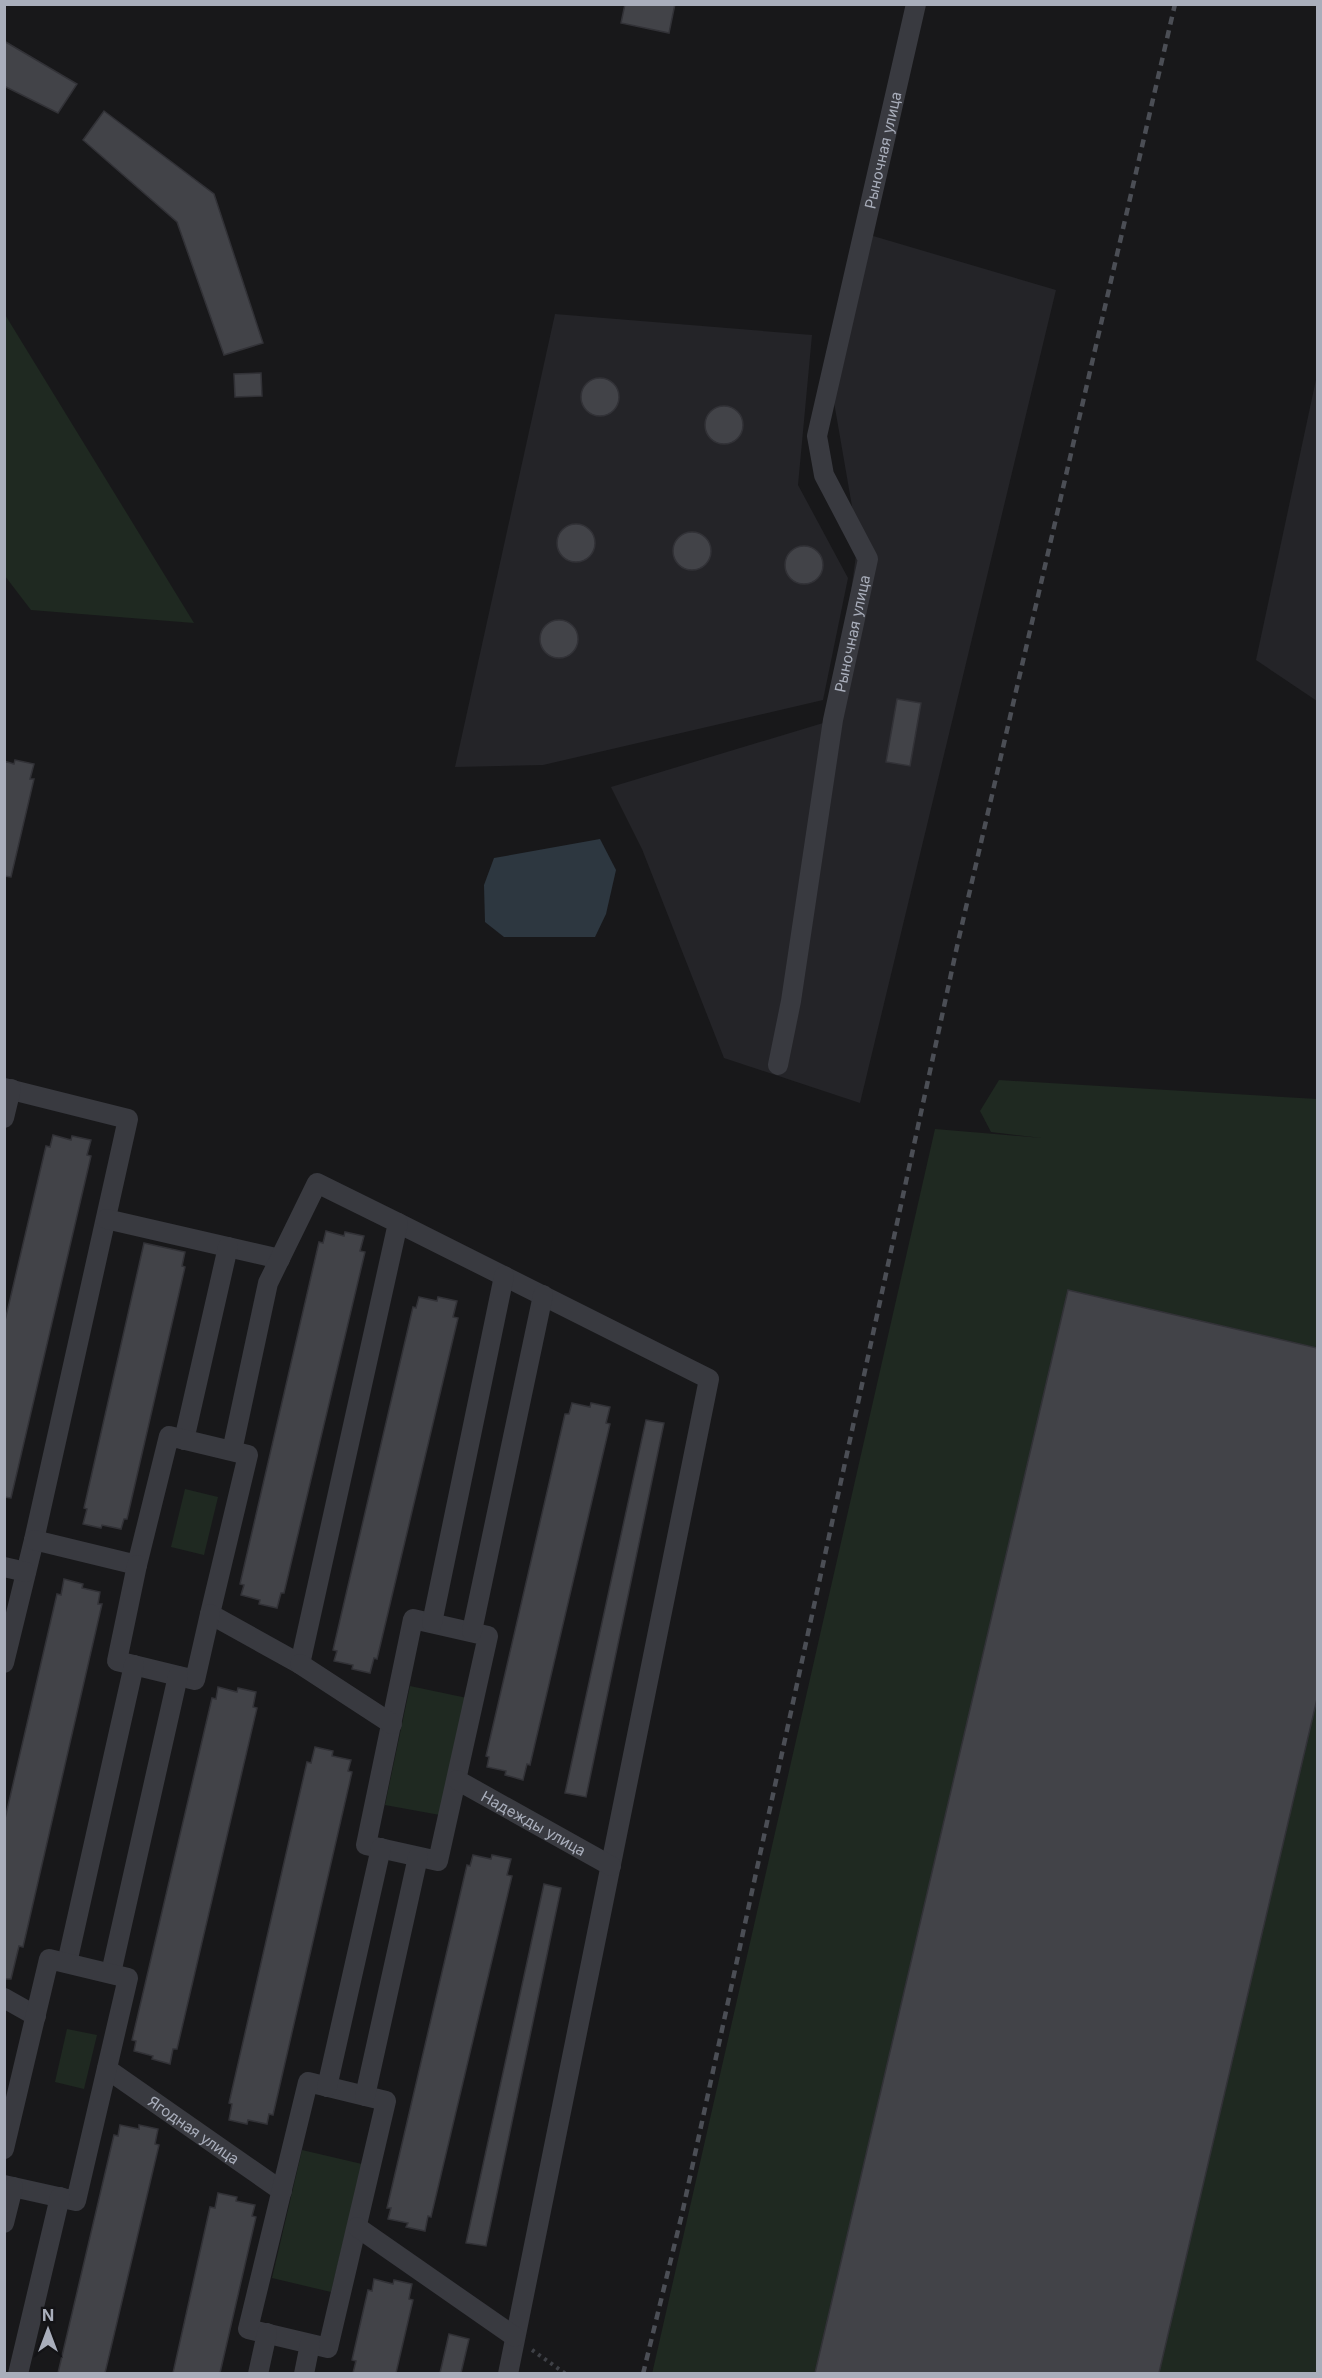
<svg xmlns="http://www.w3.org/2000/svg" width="1322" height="2378" font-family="Inter,sans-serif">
<rect width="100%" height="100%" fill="#18181a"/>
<g fill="#242428">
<path d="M863,233L1056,290L860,1103L724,1058L642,849L611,787L833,720L858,541L830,379Z"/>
<path d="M555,314L812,335L798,485L848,578L823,700L543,765L455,767Z"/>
<path d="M1317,375V701L1256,660Z"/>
</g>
<g fill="#1f2921">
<path d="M4,313L194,623L31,610L5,576Z"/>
<path d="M999,1080L1317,1099V2373L652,2374L935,1129L1042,1138L991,1132L980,1111Z"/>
<path d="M185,1489L218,1497L204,1555L171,1547Z"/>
<path d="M410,1686L467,1698L440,1815L385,1805Z"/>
<path d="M67,2029L97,2035L84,2089L55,2082Z"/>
<path d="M302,2150L362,2164L331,2292L272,2278Z"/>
</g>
<path fill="#2d3740" d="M600,839L616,870L606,914L595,937H504L485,922L484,885L494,858Z"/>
<g fill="#424348" stroke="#323237" stroke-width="1.5">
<path d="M625,4H675L669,33L621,23Z"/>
<path d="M4,41L77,84L58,113L4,86Z"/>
<path d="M104,111L214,194L263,343L224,355L177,222L83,140Z"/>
<path d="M261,373L262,396L235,397L234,374Z"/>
<circle cx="600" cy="397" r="19"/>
<circle cx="724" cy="425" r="19"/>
<circle cx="576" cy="543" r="19"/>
<circle cx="692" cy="551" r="19"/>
<circle cx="804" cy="565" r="19"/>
<circle cx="559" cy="639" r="19"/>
<path d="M897,699L921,703L910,766L886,762Z"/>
<path d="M15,760L34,764L30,779H34L11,877L4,876V761L14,764Z"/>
<path d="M53,1135L71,1140L72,1136L91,1140L87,1155L91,1156L11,1498L4,1497V1325L46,1146L50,1147Z"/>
<path d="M326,1231L344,1236L345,1232L364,1236L360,1251L365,1252L284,1593H281L277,1608L259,1604L260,1600L241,1595L244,1585L240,1584L319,1242L323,1243Z"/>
<path d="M144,1243L185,1252L182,1266L185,1267L127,1519H124L121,1529L102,1525L101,1528L83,1524L87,1509L84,1508Z"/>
<path d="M1068,1290L1317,1348V1699L1159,2373H815Z"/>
<path d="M419,1297L437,1301L438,1297L457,1301L453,1317L458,1318L377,1659L374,1658L370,1673L352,1669L353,1665L334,1661L337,1651L333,1650L413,1307L416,1308Z"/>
<path d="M572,1403L590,1407L591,1403L610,1407L606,1423L610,1424L530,1765L527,1764L523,1780L505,1775L506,1771L487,1767L489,1757L486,1756L565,1414H569Z"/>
<path d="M646,1420L664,1423L586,1797L565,1793Z"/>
<path d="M64,1579L83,1584L82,1588L100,1592L98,1604H102L23,1947L19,1946L11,1979H4V1823L57,1594L61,1595Z"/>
<path d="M218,1687L237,1692L238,1688L256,1692L253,1707L257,1708L177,2049H173L170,2064L152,2059L153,2056L134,2051L136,2041L132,2040L212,1698L216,1699Z"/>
<path d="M315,1747L333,1751L332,1756L351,1760L348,1771L352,1772L273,2115L269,2114L267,2124L248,2120L247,2124L229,2120L232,2104L229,2103L307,1762L311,1763Z"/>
<path d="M473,1855L491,1859L492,1855L511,1859L507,1875L512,1876L431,2217L428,2216L425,2231L406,2227L408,2223L388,2219L391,2208H387L467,1865L470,1866Z"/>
<path d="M544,1884L561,1888L486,2246L466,2243Z"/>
<path d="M120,2125L139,2129V2125L158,2129L155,2144L159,2145L105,2373H58L114,2135L118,2136Z"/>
<path d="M218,2193L237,2197L236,2201L255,2205L252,2216L256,2217L220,2373H173L210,2207L215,2208Z"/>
<path d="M374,2279L393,2284L394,2280L412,2284L409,2299L413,2300L396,2373H353L356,2361L352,2360L368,2290L372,2291Z"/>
<path d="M449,2334L469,2339L461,2373H440Z"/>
</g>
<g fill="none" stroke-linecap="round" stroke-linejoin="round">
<path stroke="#3f4147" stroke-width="4" stroke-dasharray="3 4.5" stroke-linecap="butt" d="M532,2350L566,2374"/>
<g stroke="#393a40" stroke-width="20">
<path id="s1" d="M778,1065L791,1001L833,720L868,559L824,475L817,436L916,4"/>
<path d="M4,1088L128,1119L34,1540L4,1663"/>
<path d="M4,1118L11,1089"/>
<path d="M106,1219L280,1259"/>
<path d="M398,1223L709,1379L508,2374"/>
<path d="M184,1440L228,1247"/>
<path d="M34,1540L137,1565L169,1436L248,1455L210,1614L300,1664L398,1223L317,1183L268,1283L232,1451"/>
<path d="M137,1565L117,1661L195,1680L210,1614"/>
<path d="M4,1567L26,1572"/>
<path d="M413,1619L488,1636L438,1861L366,1845Z"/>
<path d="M432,1623L504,1276"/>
<path d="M472,1631L543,1295"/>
<path d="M300,1664L392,1724"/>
<path id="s2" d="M457,1780L611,1866"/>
<path d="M67,1963L134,1665"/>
<path d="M111,1973L178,1676"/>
<path d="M4,1998L36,2016"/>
<path id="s3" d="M107,2069L282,2191"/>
<path d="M308,2082L386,2101L328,2348L248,2329Z"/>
<path d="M327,2087L381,1848"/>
<path d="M365,2096L418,1857"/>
<path d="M4,2149L49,1959L128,1978L76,2201L4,2185"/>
<path d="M4,2223L13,2187"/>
<path d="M357,2227L515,2337"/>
<path d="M18,2374L60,2197"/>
<path d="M258,2374L267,2333"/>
<path d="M304,2374L310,2344"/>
</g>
<path stroke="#4b4e55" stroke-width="4.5" stroke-dasharray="8 6" stroke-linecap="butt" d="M643,2374L682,2214L958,942L1175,4"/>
</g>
<g text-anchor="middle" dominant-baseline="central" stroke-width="5" stroke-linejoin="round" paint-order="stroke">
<g font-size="15" fill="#a9aebb" stroke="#131316">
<text stroke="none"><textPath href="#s1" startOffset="942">Рыночная улица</textPath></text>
<text stroke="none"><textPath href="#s1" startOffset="438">Рыночная улица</textPath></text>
<text stroke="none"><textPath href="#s2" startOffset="88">Надежды улица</textPath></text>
<text stroke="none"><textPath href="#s3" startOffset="106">Ягодная улица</textPath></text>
</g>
</g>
<rect width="1322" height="2378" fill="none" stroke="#a9aebb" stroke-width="12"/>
<g transform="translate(48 2330)" stroke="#131316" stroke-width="4.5" paint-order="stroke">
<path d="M0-4.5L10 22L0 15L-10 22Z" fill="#a9aebb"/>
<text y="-9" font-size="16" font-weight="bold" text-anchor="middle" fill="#a9aebb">N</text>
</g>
</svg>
